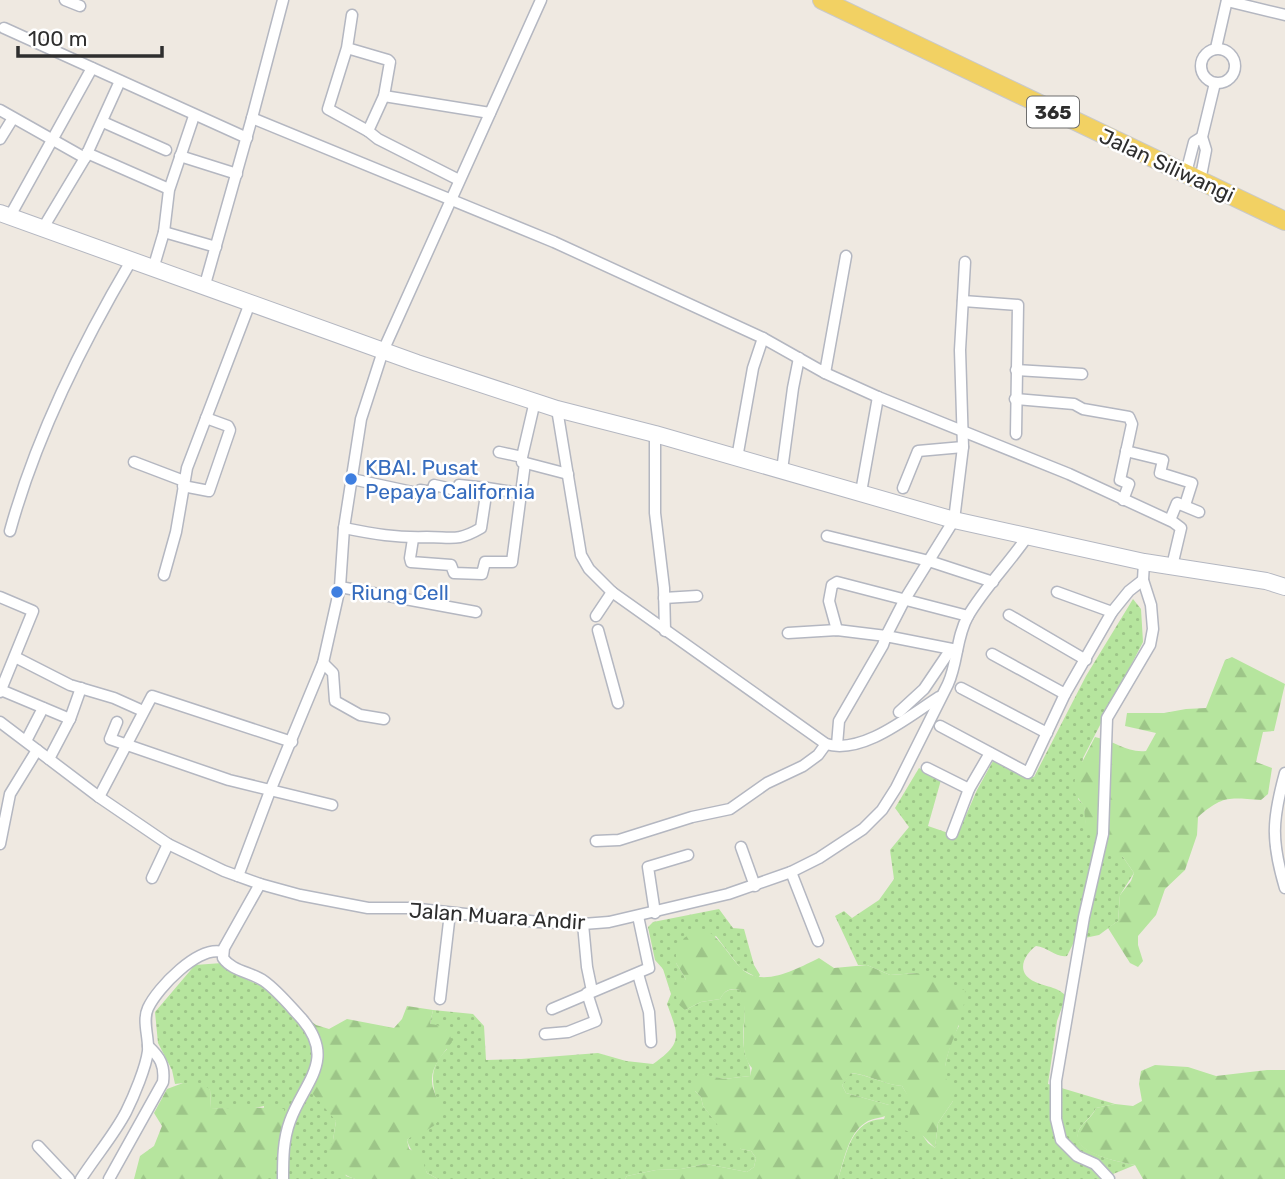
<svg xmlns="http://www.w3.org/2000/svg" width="1285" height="1179" font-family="Rubik,sans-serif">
<defs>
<pattern id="grass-dots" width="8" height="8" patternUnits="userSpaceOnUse" patternTransform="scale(1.75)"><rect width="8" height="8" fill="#b6e59e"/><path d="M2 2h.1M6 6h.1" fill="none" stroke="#9dc588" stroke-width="1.8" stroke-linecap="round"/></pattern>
<pattern id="forest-firs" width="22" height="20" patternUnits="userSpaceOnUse" patternTransform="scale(1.75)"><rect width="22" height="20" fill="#b6e59e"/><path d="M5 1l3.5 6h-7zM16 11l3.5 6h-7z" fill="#9dc588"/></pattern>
</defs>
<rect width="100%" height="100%" fill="#efe9e1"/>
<g fill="url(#grass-dots)">
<path d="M1133,599L1141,609L1143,642L1083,758L1078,799L1084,805L1086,824L1123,857L1134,873L1120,895L1118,921L1099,935L1075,940L1067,956C1056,958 1048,947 1036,946C1026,953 1016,969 1030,979C1041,987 1056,985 1066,996L1057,1021L1048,1084L1115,1104L1096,1108C1092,1117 1083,1122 1079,1130C1069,1154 1122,1162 1135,1165L1101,1179H838C847,1153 851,1119 884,1119L889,1105L846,1093L842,1085L850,1073C869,1075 883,1084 902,1086L912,1102L911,1111L923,1136L928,1143L935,1148L938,1123L953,1101C951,1094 947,1087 945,1080C942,1068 952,1037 959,1026L917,973L890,975L867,965H858L835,916L844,911L852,918L879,900L894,879L890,850L909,827L895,808L919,768L941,780L928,826L957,836L977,790L993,761L1034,777L1086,676Z"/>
<path d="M719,909L733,928L744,929L754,965L760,975L758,978L741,969L716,936L676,963L686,979L682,987L685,1010L701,1002L720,999C725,990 730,988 741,990C750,1010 740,1028 744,1048C745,1060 752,1064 750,1076L724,1079L699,1074L695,1091L701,1097L703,1106L724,1132L741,1149L751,1151L756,1158L754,1167L747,1172L706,1164L681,1169L656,1170L627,1176L625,1179H438L427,1173C422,1160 410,1153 407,1140L414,1133L432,1127L440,1112C433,1087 426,1070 447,1049L430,1024L433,1010L473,1014L484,1026L486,1060L521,1059L598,1053L626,1061L653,1064C683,1043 679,1036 667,1004L671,994L663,969L655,960L648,927L653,922Z"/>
<path d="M222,963L241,977L277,993L320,1041L307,1086L334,1116L336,1121L333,1140L346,1176L355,1179H265L264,1106L246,1110L211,1108L210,1090L184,1083L175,1084L172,1070L158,1043L155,1012L195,965Z"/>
</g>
<g fill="url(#forest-firs)">
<path d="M1232,657L1285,684L1274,731L1263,732L1256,762L1272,768L1268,794L1261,800C1228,798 1224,795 1198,817L1197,835L1185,870L1165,889L1156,915L1138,936V945L1143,961L1138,967L1130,963L1108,928L1118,921L1120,895L1131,881L1134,873L1123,857L1108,851L1086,832L1084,806L1073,791L1076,774L1095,737C1115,741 1127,753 1146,751L1156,733L1125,726L1127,713H1164L1186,709L1206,708L1225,660Z"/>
<path d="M709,932C721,940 728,954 738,965C759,991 796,969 819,958L834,968L867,965L890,975L917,973L943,980L966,991C964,1002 963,1014 959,1024C952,1046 934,1074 955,1092L953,1101L938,1123L935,1148L923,1136L904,1130C912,1109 914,1106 902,1086C882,1084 870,1075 851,1073L842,1085L846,1093L889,1105L891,1113C883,1119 873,1117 865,1123C848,1134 844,1161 838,1179H625L627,1176L656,1170L681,1169L706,1164L747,1172L754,1167L756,1158L751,1151L741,1149L725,1141L723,1132L703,1106L701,1097L695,1091L694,1082L698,1073L724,1079L750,1076L752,1068C734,1047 752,1015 740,990C730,987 725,990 720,999L701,1002L685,1010L678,1004L675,993L686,979L676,963V954L684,938L692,933Z"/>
<path d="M407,1006L433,1010L430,1024C442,1025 449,1029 452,1042C444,1053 431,1066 432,1081C432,1093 444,1107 439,1119C434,1131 416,1132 407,1140L409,1149L425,1156L424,1165L427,1173L438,1179H355C342,1175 332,1165 327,1153L333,1140L336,1121L306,1086V1073L319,1060L316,1038L299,1028L294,1017L298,1011L316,1025L329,1029L347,1019L394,1028L402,1019Z"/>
<path d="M1155,1065L1188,1067L1216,1076L1267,1070H1285V1179H1143L1135,1165C1122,1162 1068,1154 1079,1130C1083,1122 1092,1118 1096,1108L1115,1104L1133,1106L1142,1101L1139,1084L1141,1071Z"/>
<path d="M183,1083L203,1084L210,1090L211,1108C236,1109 260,1106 284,1109L286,1126L275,1160L265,1179H134L140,1156L154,1146L162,1126L154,1113L167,1089Z"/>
</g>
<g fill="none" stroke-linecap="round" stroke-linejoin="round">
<defs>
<g id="street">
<path d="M65,0L80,6"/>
<path d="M1227,1L1285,15"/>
<path d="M4,28L247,138"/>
<path d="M347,48L388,60L390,62L384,96L368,131L328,109L347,48L352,15"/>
<path d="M1216,48L1227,0"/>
<circle cx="1218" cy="66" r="17"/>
<path d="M384,96L490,113"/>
<path d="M0,110L85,158"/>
<path d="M252,118L554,242L763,338L825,373L846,256"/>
<path d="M103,122L166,150"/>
<path d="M368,131L378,139L459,180"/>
<path d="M0,139L13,118"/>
<path d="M87,153L169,189"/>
<path d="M180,156L237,174"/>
<path d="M1186,173L1194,142L1202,137"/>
<path d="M1200,181L1206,150L1202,137L1215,83"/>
<path d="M10,216L92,68"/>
<path d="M43,228L85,158L120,81"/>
<path d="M164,232L169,190L194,116"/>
<path d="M153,269L164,232L216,247"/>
<path d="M204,288L252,118L283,0"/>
<path d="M963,301L1018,305L1016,434"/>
<path d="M1016,370L1082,374"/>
<path d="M825,373L878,397L1069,474L1173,522L1181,528L1172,566"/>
<path d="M1015,399L1074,404L1083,409L1129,417L1132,424L1120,480L1129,484L1123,500"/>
<path d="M557,409L581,555L589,569L612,592L826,744C863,755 909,716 939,697"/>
<path d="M655,434V513L664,588L665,631"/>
<path d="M1126,451L1163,460L1160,473L1192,483L1185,505"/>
<path d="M499,452L522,457V462L568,474"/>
<path d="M522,457L535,401"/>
<path d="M737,458L753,368L763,338"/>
<path d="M134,462L184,481"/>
<path d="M782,470L793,388L799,358"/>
<path d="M352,479L417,493L420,490L432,492L434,485L456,490L459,485L487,488"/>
<path d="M183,486L209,491L230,430L228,426L206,418"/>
<path d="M903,488L918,451L963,447"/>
<path d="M861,492L878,397"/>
<path d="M1170,520L1177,503L1199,512"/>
<path d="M344,528C374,534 396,538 427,537C452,537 457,542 481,528L487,488L520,493"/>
<path d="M10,531C36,436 82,344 131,261"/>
<path d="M827,536L929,561L993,582"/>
<path d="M413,539L410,558L411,562L451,565L454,573L482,574L485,562H512L525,463"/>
<path d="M164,575L176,532L187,468L250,303"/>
<path d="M340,587L476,612"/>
<path d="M1057,592L1112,612"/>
<path d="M0,597L33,611L0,692"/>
<path d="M664,598L697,596"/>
<path d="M1009,615L1086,660"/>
<path d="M596,616L612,592"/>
<path d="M598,630L618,703"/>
<path d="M837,630L829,601L832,585L837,582L968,616"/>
<path d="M788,633L837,630L886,636L905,599L954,520L963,447L960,350L965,262"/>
<path d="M992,654L1065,694"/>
<path d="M15,657L70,685L114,698L143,711"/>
<path d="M323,663L333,673L335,701L360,715L384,719"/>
<path d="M961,688L1047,733"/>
<path d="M1,690L70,719L49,759"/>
<path d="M899,712L924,689L951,649"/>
<path d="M70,719L81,688"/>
<path d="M0,722L99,797L168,844L224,871L260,884L300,895L368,908H410L539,922L583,924L609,922L728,894L791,872L819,858L863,829L882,810L896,788L948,684C958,662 956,637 968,616C983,590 1009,563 1027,537"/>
<path d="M117,722L110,739L229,780L332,805"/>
<path d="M940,726L1028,773L1065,694L1112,612L1129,591L1143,580"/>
<path d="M26,741L43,708"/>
<path d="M837,745L839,721L883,645L886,636L957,650"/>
<path d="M927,768L969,789"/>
<path d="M1285,773C1272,820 1271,841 1285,888"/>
<path d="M99,797L152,696L292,742"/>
<path d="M952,834L969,789L990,753"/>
<path d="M596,841L619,840L692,817L730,809L767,783L803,766L818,755L826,744"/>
<path d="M0,844L10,794L37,750"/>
<path d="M741,847L755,886"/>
<path d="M791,872L818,941"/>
<path d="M238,876L270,791L323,663L340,587L344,528L361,419L383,351L541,0"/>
<path d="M152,878L168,844"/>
<path d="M260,884L224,948L223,958C232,971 251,972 264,981C278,991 290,1006 302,1019C337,1060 304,1082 290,1121C283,1140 283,1159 283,1179"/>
<path d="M655,913L648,867L688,855"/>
<path d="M583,924L587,967L592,991"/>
<path d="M638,974L649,1012L651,1042"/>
<path d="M440,999L450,913"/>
<path d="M552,1009L649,968L638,916"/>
<path d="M545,1034L568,1032L596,1021L587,993"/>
<path d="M38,1146L69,1179"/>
<path d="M81,1179C95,1157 114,1135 126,1112C134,1096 146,1067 148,1051C149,1037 142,1021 148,1008C158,987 198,946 222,952"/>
<path d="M109,1179L163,1082C165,1065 160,1057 148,1046"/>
<path d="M1109,1179L1095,1164L1077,1156L1061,1140L1056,1119V1081L1084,917L1103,834L1107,718L1150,645L1153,629L1151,605L1143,580L1144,562"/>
</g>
<path id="secondary" d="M0,213L417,363L557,409L655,434L954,520L1144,562L1266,581L1285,587"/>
<path id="primary" d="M822,0L1285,221"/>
</defs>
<use href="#street" stroke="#b4b7c1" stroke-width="13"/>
<use href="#secondary" stroke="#b4b7c1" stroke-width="18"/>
<use href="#primary" stroke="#c9c9c9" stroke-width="20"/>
<use href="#street" stroke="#fff" stroke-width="10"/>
<use href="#secondary" stroke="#fff" stroke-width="16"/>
<use href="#primary" stroke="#f2d163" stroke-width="18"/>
</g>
<g fill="#3f7fe0" stroke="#fff" stroke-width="2.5">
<circle cx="351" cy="479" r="7"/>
<circle cx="337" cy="592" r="7"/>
</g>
<g text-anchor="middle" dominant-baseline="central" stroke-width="5" stroke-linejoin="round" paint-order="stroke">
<rect fill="#fff" stroke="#6d6d6d" stroke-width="2" x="1027" y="96.5" width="52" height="31" rx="5"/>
<g font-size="19" font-weight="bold" fill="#2e2e2e">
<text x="1053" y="112">365</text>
</g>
<g font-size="21" fill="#2e2e2e" stroke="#fff">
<text transform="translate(1167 165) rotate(25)">Jalan Siliwangi</text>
<text transform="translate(497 916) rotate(4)">Jalan Muara Andir</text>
</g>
<g font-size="21" fill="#366cbe" stroke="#fff" text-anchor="start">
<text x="365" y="467">KBAI. Pusat<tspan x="365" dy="24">Pepaya California</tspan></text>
<text x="351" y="592">Riung Cell</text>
</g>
</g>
<path d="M18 46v10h144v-10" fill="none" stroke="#2e2e2e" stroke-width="3.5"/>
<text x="28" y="46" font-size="21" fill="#2e2e2e" stroke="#ffffff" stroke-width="5" paint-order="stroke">100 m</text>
</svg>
